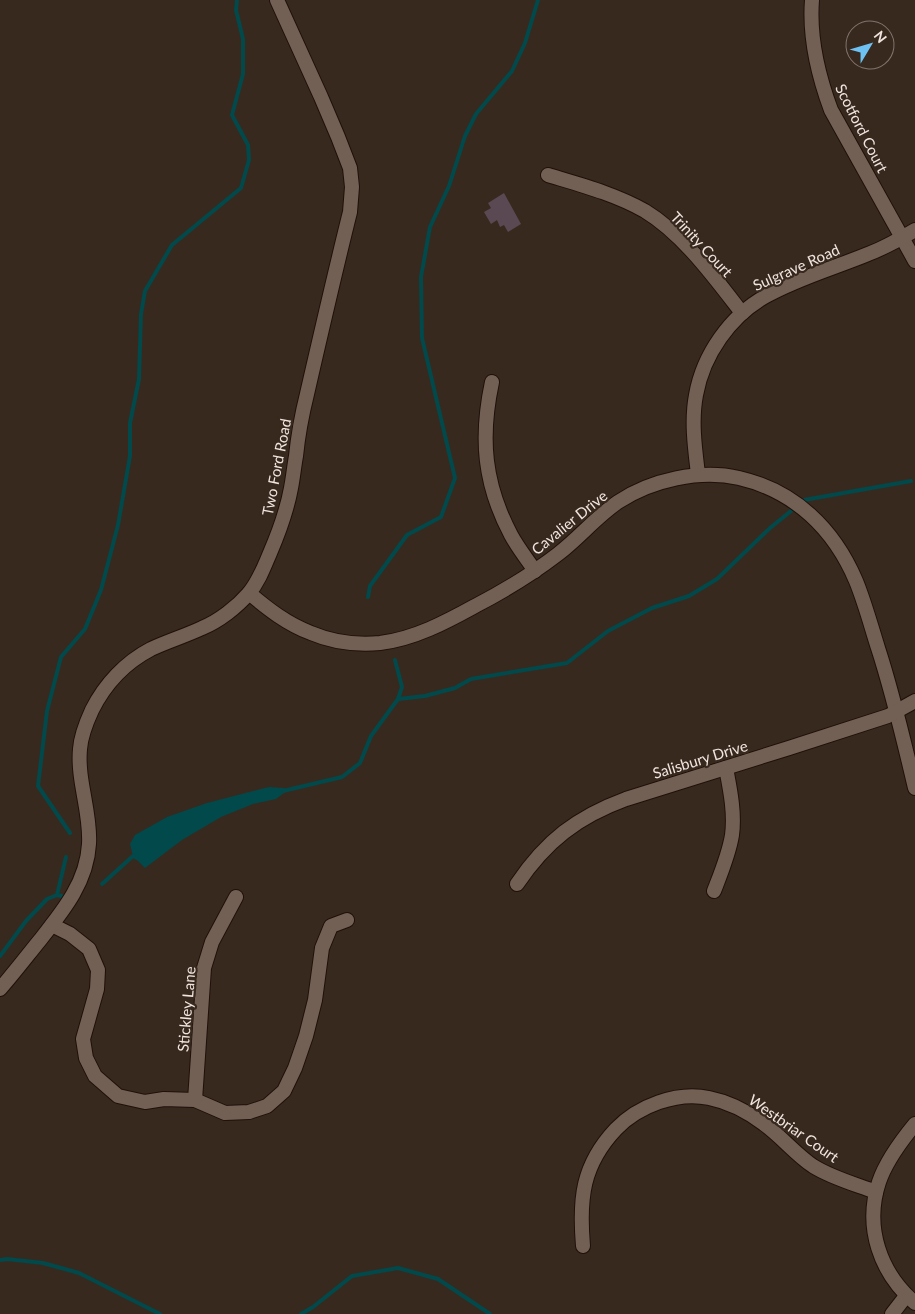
<svg xmlns="http://www.w3.org/2000/svg" width="915" height="1314" font-family="Lato,sans-serif">
<rect width="100%" height="100%" fill="#38291f"/>
<path fill="#01494b" d="M269,787L284,788L288,790L276,799L253,804L221,817L182,840L145,868L133,856L130,844L135,835L167,817L207,803Z"/>
<g fill="none" stroke-linecap="round" stroke-linejoin="round">
<g stroke="#01494b" stroke-width="4">
<path d="M804,500L911,481"/>
<path d="M368,597L370,586L407,535L441,517L455,478L422,338L421,277L430,227L449,186L465,136L476,114L512,71L525,43L538,0"/>
<path d="M398,699L425,696L455,688L471,679L567,663L608,631L652,608L689,596L717,579L770,528L791,511"/>
<path d="M283,791L342,777L360,763L371,736L398,699L402,687L395,660"/>
<path d="M70,833L38,786L47,711L61,657L85,629L101,590L118,525L130,456V423L139,379L141,314L145,291L172,245L241,188L249,160L248,145L232,115L243,74V39L236,10L237,0"/>
<path d="M102,884L133,856L137,858"/>
<path d="M57,895L66,857"/>
<path d="M0,956L26,921L47,899L57,895L62,896"/>
<path d="M0,1260L7,1259L43,1263L79,1273L160,1314"/>
<path d="M301,1314L313,1307L352,1276L398,1268L438,1279L490,1314"/>
</g>
</g>
<path fill="#5a4953" d="M504,193L521,224L508,232L504,225L500,227L497,220L491,224L484,212L491,208L488,203Z"/>
<g fill="none" stroke-linecap="round" stroke-linejoin="round">
<defs>
<g id="minor">
<path d="M812,0C809,38 818,75 831,110L915,261"/>
<path d="M548,175C581,185 615,194 645,211C683,234 715,278 742,313"/>
<path d="M492,382C480,438 484,484 511,535C518,548 527,559 535,571"/>
<path d="M698,474C695,449 691,421 696,395C703,355 730,316 766,296C798,278 834,268 868,254C884,248 900,239 915,230"/>
<path d="M249,593C268,609 287,624 311,633C332,642 357,645 380,643C414,639 446,622 475,606C504,591 532,574 558,554C579,538 596,517 618,502C651,480 700,469 739,478C795,491 834,529 856,581C865,603 871,626 878,648C893,694 904,741 915,788"/>
<path d="M517,884C546,841 577,817 626,799L789,748L888,716L915,701"/>
<path d="M714,891C721,873 729,854 732,835C735,813 730,789 726,768"/>
<path d="M52,925L70,934L89,949L98,970L97,989L83,1039L86,1058L95,1076L118,1096L145,1102L164,1099L195,1100L225,1113L249,1112L267,1106L284,1091L295,1068L306,1036L315,1000L322,948L331,926L347,920"/>
<path d="M0,989C14,973 27,956 40,940C63,911 87,882 89,844C91,812 77,781 80,749C81,735 86,723 92,710C105,684 126,662 151,649C168,641 185,636 202,628C219,621 237,607 249,593C259,581 264,567 270,553C279,532 287,510 291,488C293,478 294,467 296,456C298,436 302,414 307,394C321,333 335,272 350,212L352,187L350,168L338,137L321,97L277,0"/>
<path d="M195,1100L204,968L212,942L236,897"/>
<path d="M915,1124C901,1141 886,1161 879,1182C864,1227 880,1273 915,1303"/>
<path d="M583,1246C579,1199 582,1165 616,1129C638,1106 677,1091 709,1098C729,1102 748,1112 764,1124C781,1136 795,1154 813,1166C832,1178 855,1184 876,1192"/>
<path d="M892,1314L906,1296"/>
</g>
</defs>
<use href="#minor" stroke="#1f1109" stroke-width="16"/>
<use href="#minor" stroke="#726055" stroke-width="14"/>
</g>
<g text-anchor="middle" dominant-baseline="central" stroke-width="4.5" stroke-linejoin="round" paint-order="stroke">
<g font-size="15" fill="#f0e5df" stroke="#38291f">
<text transform="translate(862 128) rotate(63)">Scotford Court</text>
<text transform="translate(702 244) rotate(47)">Trinity Court</text>
<text transform="translate(796 267) rotate(-24)">Sulgrave Road</text>
<text transform="translate(276 467) rotate(-79)">Two Ford Road</text>
<text transform="translate(569 522) rotate(-39)">Cavalier Drive</text>
<text transform="translate(700 759) rotate(-17)">Salisbury Drive</text>
<text transform="translate(186 1009) rotate(-85)">Stickley Lane</text>
<text transform="translate(794 1128) rotate(35)">Westbriar Court</text>
</g>
</g>
<g transform="translate(870 45) rotate(52)"><circle r="24" fill="#38291f" stroke="#82746c"/>
<path d="M0-4L9 19L0 12L-9 19Z" fill="#6ec2f3"/>
<text y="-8" font-size="14" font-weight="bold" text-anchor="middle" fill="#f0e5df">N</text>
</g>
</svg>
